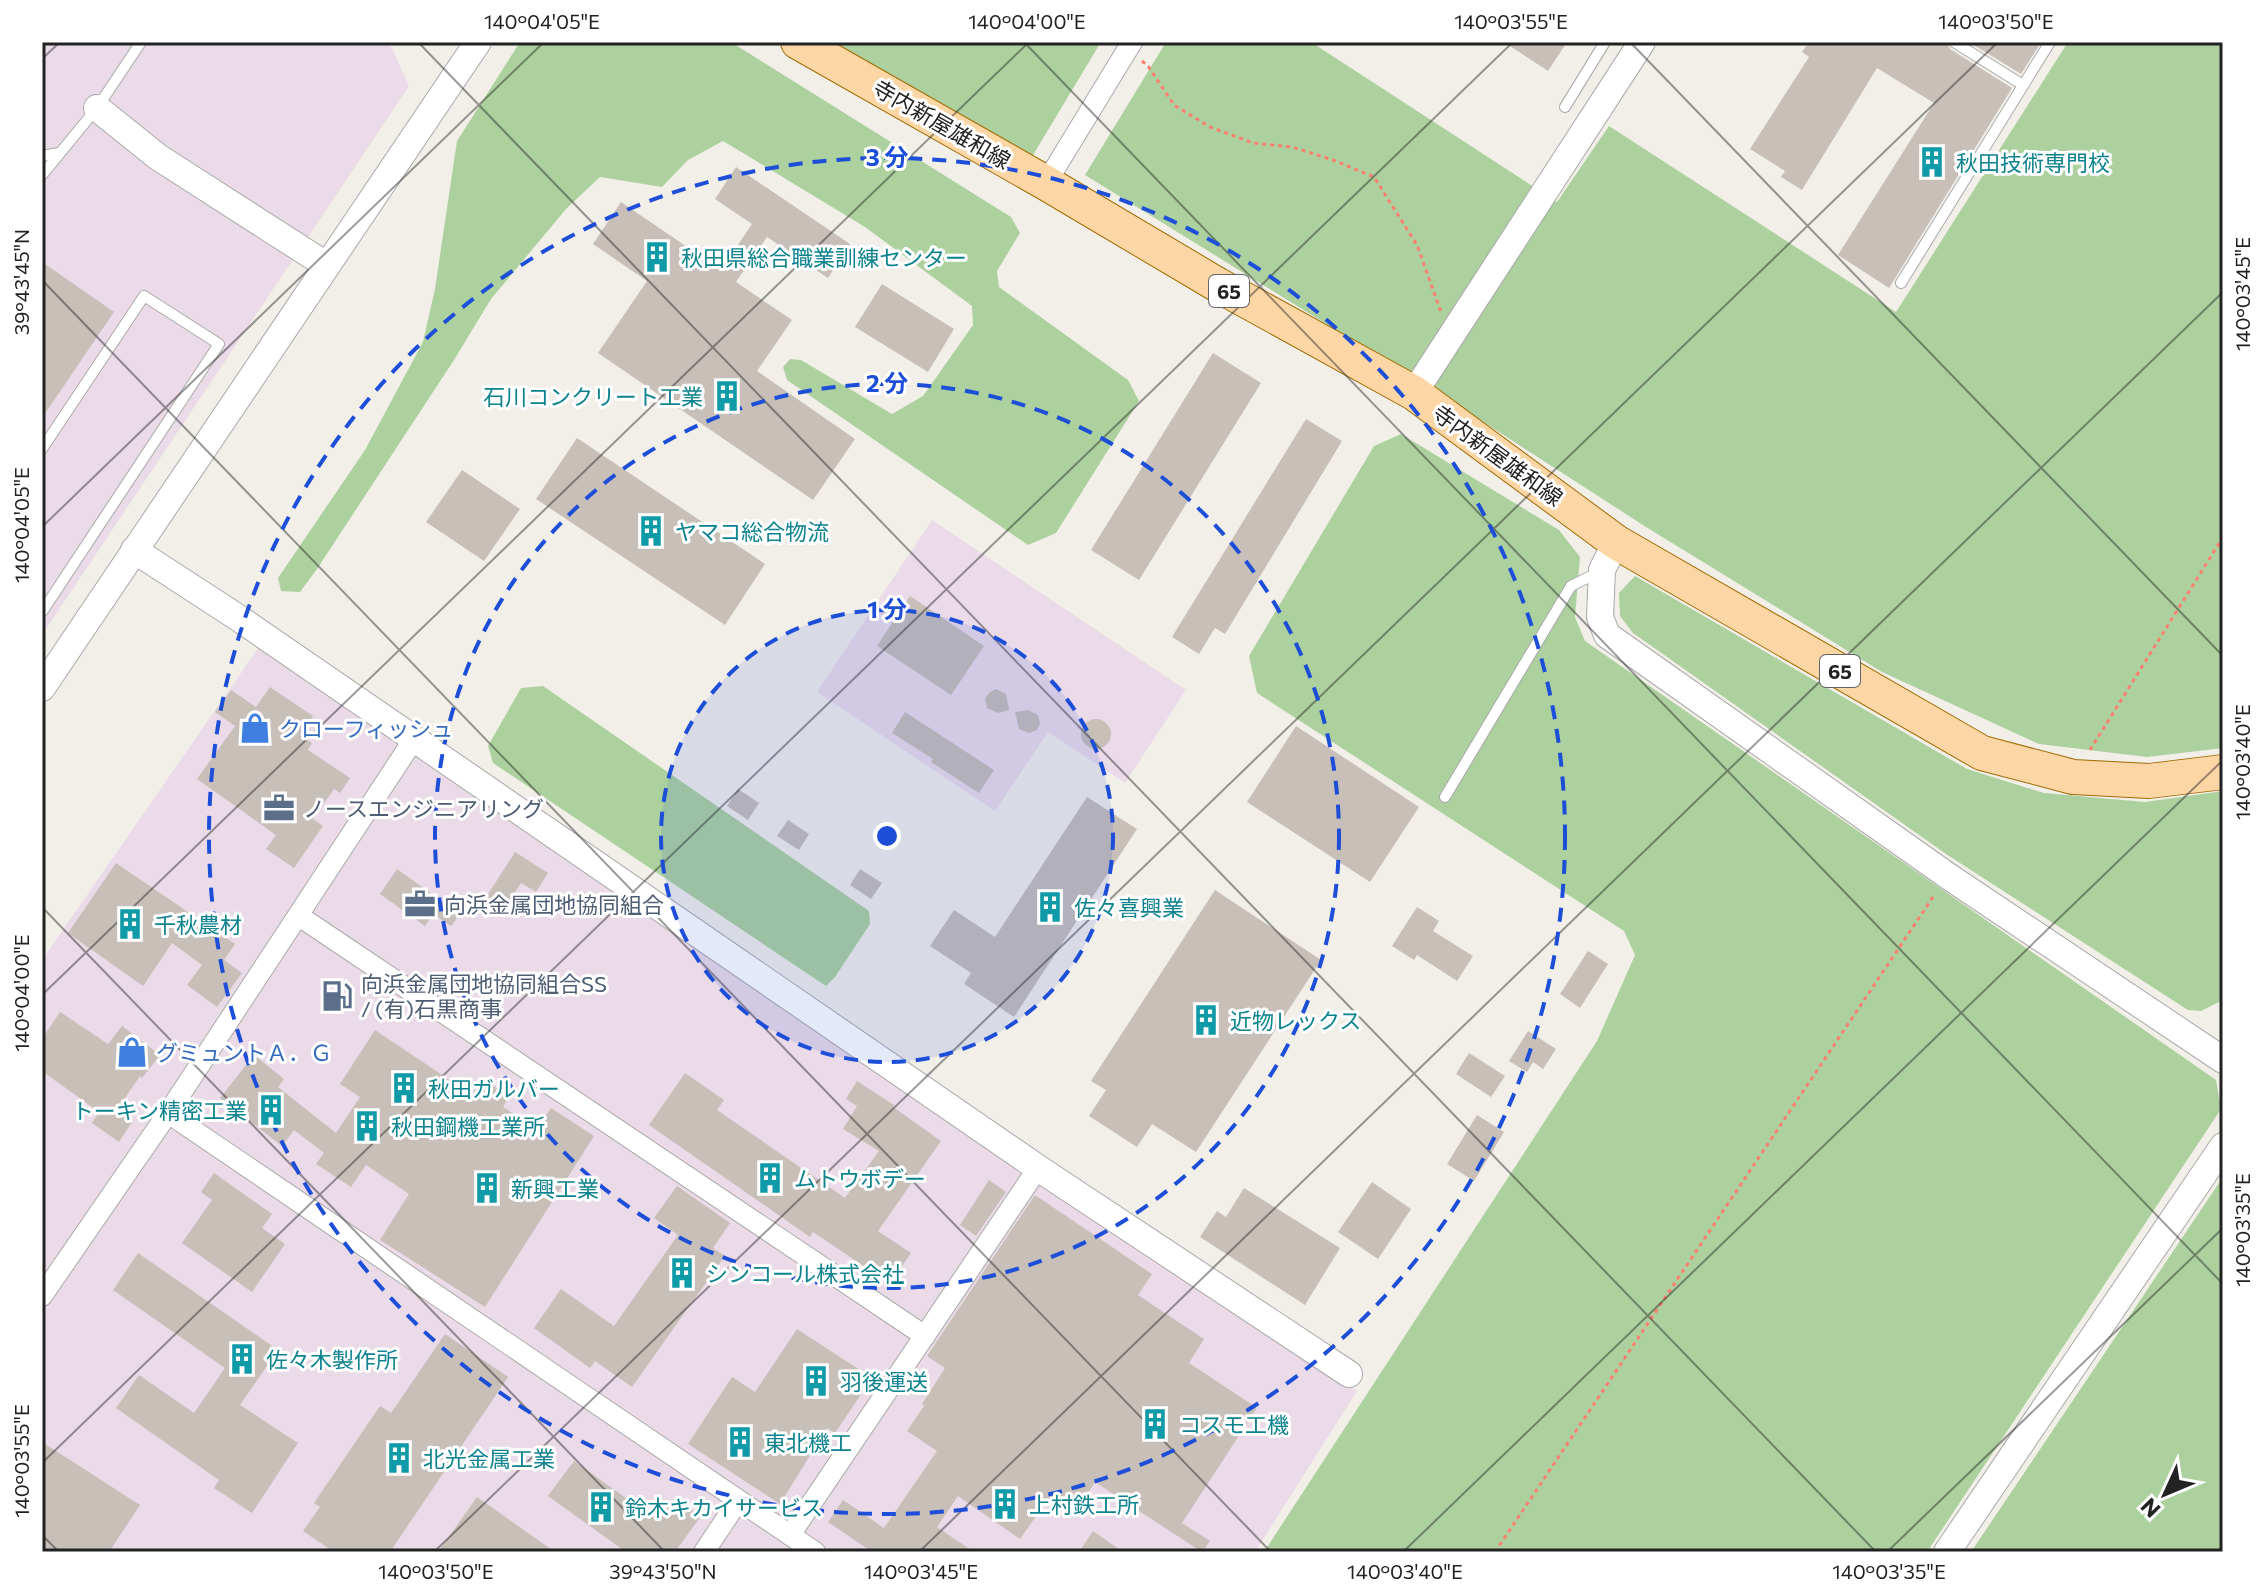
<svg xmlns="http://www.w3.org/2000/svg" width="2265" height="1594" font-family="Commissioner,'Noto Sans JP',sans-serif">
<rect width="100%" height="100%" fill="#f2efe9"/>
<g fill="#ebdbe8">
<path d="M42,42H389L409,86L42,635Z"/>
<path d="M932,520L1186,690L1125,783L1048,732L995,811L817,692Z"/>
<path d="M261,644L1357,1391L1255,1552H42V960Z"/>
</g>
<g fill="#add19e">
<path d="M520,42H731L1011,217L1020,233L997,271L999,287L1128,380L1139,401L1056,533L1028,545L787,380L783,367L790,359L801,360L892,414L923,396L973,325L972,306L865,227L723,141L688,160L662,187L600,177L566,209L491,299L454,360L317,569L300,592L281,591L278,578L365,450L423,342L435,289L457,141Z"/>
<path d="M835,42H1101L1027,165Z"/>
<path d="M1166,42H1311L1557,202L1609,126L1896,312L2068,42H2223V748L2147,757L2039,744L1882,672L1646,527L1451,401L1085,175Z"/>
<path d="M1401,434L1559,530L1580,557L1575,617L1585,641L2216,1080L2221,1109L1927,1552H1264L1597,1041L1635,955L1624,931L1257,693L1249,656L1374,446Z"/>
<path d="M1635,576L1967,769L2044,793L2145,802L2223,791V1000L2201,1011L2188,1010L1946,854L1633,633L1620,616L1619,593Z"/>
<path d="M543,686L869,911L870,924L835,977L826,986L493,763L488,746L521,688Z"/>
<path d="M2223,1177V1552H1971Z"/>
</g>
<g fill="#c7bfb8">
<path d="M1504,42H1567L1548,71Z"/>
<path d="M1809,42H1946L1950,49L2012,88L1889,288L1838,255L1934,103L1877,68L1802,190L1781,177L1785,171L1750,149L1809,57L1802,52Z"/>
<path d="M1969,42H2041L2021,74Z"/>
<path d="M736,167L850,244L828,278L767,237L736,282L792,320L757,371L855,439L813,500L598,353L647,281L593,244L621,202L721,270L752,224L715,199Z"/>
<path d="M42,262L114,312L42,418Z"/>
<path d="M882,284L954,329L928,372L855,327Z"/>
<path d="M1213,353L1261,383L1139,580L1091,550Z"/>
<path d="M1306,419L1342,441L1225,634L1215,628L1199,654L1172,637Z"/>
<path d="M577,438L765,564L725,625L536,499Z"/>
<path d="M462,470L520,509L484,561L426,522Z"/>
<path d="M910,596L984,646L951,695L877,646Z"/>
<path d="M270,687L313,716L300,735L312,743L308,750L350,778L340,793L334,789L313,819L323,826L294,868L266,849L276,835L197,779L235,726L215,712L231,690L256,707Z"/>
<path d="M996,689L1006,694L1009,710L998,713L987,708L985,698L990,692Z"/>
<path d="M1028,710L1038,715L1040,723L1037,730L1029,733L1019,729L1015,712Z"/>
<path d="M905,712L994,770L979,793L931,762L933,759L892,733Z"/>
<circle cx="1096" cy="734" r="15"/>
<path d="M1296,726L1419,807L1370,882L1247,802Z"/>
<path d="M738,789L759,803L748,820L727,806Z"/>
<path d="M1087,797L1137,829L1014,1017L964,984L971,973L930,946L954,910L995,937Z"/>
<path d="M788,820L809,834L799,850L777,836Z"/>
<path d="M515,852L548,873L536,892L521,883L503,910L485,899Z"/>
<path d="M116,863L235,944L224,960L242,973L217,1007L187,985L202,965L172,943L143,986L68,933Z"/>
<path d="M397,869L460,914L451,926L433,914L425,926L380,894Z"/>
<path d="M860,869L882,883L871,899L850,885Z"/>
<path d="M1215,890L1321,960L1196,1152L1152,1124L1137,1147L1089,1116L1106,1090L1091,1081Z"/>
<path d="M1417,907L1439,921L1433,931L1473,956L1457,981L1417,955L1414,960L1392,946Z"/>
<path d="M1588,951L1608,964L1580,1008L1560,994Z"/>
<path d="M60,1012L108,1044L122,1026L160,1055L142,1078L140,1076L116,1111L132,1122L119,1142L92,1123L99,1112L42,1071V1039Z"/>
<path d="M375,1030L472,1095L483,1079L509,1096L503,1107L537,1129L551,1108L594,1136L485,1307L380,1240L409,1194L366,1165L351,1187L316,1164L324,1153L294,1130L282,1146L220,1098L254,1055L284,1079L278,1087L336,1133L360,1097L340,1084Z"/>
<path d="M1528,1031L1556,1049L1543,1069L1533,1062L1527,1072L1509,1061Z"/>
<path d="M1469,1053L1505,1076L1491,1097L1456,1074Z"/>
<path d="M685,1073L724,1100L717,1110L845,1198L879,1151L843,1129L857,1106L846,1099L857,1081L894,1105L893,1107L941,1141L878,1231L911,1253L890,1284L813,1232L810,1237L649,1125Z"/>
<path d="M1477,1115L1504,1132L1474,1181L1447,1164Z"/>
<path d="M214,1173L272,1214L262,1228L285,1244L252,1292L182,1243L212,1200L201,1192Z"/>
<path d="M989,1180L1006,1192L976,1236L960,1225Z"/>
<path d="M1372,1182L1411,1209L1378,1259L1338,1232Z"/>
<path d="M677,1186L730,1223L713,1248L725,1256L632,1387L595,1361L590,1368L534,1328L561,1289L614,1326L678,1235L654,1218Z"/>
<path d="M1244,1188L1340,1248L1305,1305L1200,1237L1217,1211L1226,1217Z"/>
<path d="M1035,1195L1152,1274L1138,1295L1204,1339L1189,1363L1257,1408L1182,1523L1210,1541L1202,1552L1095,1482L1073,1516L1048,1499L1020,1539L958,1496L937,1527L974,1552H872L828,1522L843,1500L884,1528L937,1451L907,1431L924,1406L922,1404L945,1368L927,1356Z"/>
<path d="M138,1253L278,1350L240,1405L298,1443L252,1513L214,1488L219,1480L116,1408L139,1375L194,1413L225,1368L113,1290Z"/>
<path d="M797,1329L872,1378L835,1433L827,1428L780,1504L688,1444L732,1377L755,1392Z"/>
<path d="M445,1334L508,1377L390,1552H334L303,1531L320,1507L314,1503L380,1406L391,1413Z"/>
<path d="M42,1442L140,1505L109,1552H42Z"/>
<path d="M574,1461L658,1521L675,1498L701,1516L675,1552H626L548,1496Z"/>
<path d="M477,1497L555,1552H438Z"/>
<path d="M1093,1531L1123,1552H1079Z"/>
</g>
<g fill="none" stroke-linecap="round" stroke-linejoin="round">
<defs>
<g id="service">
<path d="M1954,42L2023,85"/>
<path d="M1565,107L1605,42"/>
<path d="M42,156L59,153"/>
<path d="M42,175L97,108L141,42"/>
<path d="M1901,283L2050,42"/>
<path d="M42,449L144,296L219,344L42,612"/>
<path d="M1445,797L1571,586L1599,572"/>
</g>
<g id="minor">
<path d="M1046,183L1132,42"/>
<path d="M299,916L925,1336"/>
<path d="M168,1113L815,1552"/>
<path d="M42,1296L168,1113L414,739"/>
<path d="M790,1535L1038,1168"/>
<path d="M704,1552L738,1501"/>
</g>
<g id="tertiary">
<path d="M97,108L158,157L326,265"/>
<path d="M1414,393L1642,42"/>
<path d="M1616,542L1602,570L1600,617L1607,635L1948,876L2223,1060"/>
<path d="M134,550L237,617L1038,1168L1349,1374"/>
<path d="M42,688L478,42"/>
<path d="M1947,1552L2223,1146"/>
</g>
<path id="primary" d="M798,42L1046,183L1218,285L1414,393L1616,542L1982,753L2073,777L2149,781L2223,772"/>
</defs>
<use href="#service" stroke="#a9a9a9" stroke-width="12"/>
<use href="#minor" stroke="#a9a9a9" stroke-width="22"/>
<use href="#tertiary" stroke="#a9a9a9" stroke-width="28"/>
<use href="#primary" stroke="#a06b00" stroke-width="36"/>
<g stroke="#fa8072" stroke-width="3" stroke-dasharray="4 4" stroke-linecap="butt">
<path d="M1142,61L1148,66L1174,105L1210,127L1253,143L1292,147L1333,160L1374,177L1417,245L1441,312"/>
<path d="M2090,750L2223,537"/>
<path d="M1495,1552L1935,894"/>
</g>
<use href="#service" stroke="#fff" stroke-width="10"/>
<use href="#minor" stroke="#fff" stroke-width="20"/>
<use href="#tertiary" stroke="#fff" stroke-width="26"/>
<use href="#primary" stroke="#fcd6a4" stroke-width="34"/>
</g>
<path fill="none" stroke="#222" stroke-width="2" stroke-opacity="0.45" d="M418,42L1876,1552M1024,42L2223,1284M1630,42L2223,656M42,59L60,42M42,280L1271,1552M42,527L544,42M42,907L665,1552M42,995L1029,42M42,1463L1513,42M42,1535L59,1552M434,1552L1998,42M919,1552L2223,292M1403,1552L2223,760M1887,1552L2223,1228"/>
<circle cx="887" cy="836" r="226" fill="#1d4ed8" fill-opacity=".12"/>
<g fill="none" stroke="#1d4ed8" stroke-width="4" stroke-dasharray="14 10">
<circle cx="887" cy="836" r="226"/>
<circle cx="887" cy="836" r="452"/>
<circle cx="887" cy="836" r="678"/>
</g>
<defs>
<symbol id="building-bare" viewBox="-9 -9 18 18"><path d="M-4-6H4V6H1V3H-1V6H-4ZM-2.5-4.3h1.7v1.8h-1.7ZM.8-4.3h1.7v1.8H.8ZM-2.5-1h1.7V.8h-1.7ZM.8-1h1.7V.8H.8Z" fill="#0f9aa8" stroke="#fff" stroke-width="2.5" paint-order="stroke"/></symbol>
<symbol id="shop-bare" viewBox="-9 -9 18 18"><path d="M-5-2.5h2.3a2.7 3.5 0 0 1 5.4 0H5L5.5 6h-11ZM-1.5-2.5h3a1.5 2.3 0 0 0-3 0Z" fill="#3f7fe0" stroke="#fff" stroke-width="2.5" paint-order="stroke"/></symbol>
<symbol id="office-bare" viewBox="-9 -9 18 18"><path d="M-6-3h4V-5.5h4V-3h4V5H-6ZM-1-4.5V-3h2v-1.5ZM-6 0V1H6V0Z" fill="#5c6f8a" stroke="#fff" stroke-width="2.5" paint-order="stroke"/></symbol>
<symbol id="fuel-bare" viewBox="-9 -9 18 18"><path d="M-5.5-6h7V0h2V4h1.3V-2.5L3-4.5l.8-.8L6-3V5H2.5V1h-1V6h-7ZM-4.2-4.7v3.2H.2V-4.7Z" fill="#5c6f8a" stroke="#fff" stroke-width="2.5" paint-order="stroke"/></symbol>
</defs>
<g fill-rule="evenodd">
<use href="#building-bare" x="1910" y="140" width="44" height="44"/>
<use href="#building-bare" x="635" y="235" width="44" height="44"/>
<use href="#building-bare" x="705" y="374" width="44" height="44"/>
<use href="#building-bare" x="629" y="509" width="44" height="44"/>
<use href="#shop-bare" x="233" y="706" width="44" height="44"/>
<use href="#office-bare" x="257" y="786" width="44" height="44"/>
<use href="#office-bare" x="398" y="882" width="44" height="44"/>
<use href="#building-bare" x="1028" y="885" width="44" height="44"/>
<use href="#building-bare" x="108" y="902" width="44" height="44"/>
<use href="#fuel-bare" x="315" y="974" width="44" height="44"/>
<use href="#building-bare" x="1184" y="998" width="44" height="44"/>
<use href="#shop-bare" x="110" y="1030" width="44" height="44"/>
<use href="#building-bare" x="382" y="1066" width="44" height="44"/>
<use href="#building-bare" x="249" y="1088" width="44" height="44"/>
<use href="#building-bare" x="345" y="1104" width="44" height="44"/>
<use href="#building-bare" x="748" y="1156" width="44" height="44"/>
<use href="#building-bare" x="465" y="1166" width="44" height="44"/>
<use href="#building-bare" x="660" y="1251" width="44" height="44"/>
<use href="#building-bare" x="220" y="1337" width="44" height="44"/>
<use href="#building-bare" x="794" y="1359" width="44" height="44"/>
<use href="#building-bare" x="1133" y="1402" width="44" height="44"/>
<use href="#building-bare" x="718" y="1420" width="44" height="44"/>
<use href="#building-bare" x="377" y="1436" width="44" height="44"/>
<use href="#building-bare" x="983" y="1482" width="44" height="44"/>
<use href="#building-bare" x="579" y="1485" width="44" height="44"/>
</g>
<g text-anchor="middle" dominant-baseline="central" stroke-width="6" stroke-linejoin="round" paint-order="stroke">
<g fill="#fff" stroke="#646464" stroke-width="2">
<rect x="1209" y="275" width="40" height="32" rx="6"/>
<rect x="1820" y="655" width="40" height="32" rx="6"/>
</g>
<g font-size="20" font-weight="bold" fill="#222">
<text x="1229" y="291">65</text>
<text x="1840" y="671">65</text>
</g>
<g font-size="22" fill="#222" stroke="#fff">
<text transform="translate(942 124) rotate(30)">寺内新屋雄和線</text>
<text transform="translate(1498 455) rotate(36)">寺内新屋雄和線</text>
</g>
<g font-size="22" fill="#0d838f" stroke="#fff" text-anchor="start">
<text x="1956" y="162">秋田技術専門校</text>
<text x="681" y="257">秋田県総合職業訓練センター</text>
<text x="703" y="396" text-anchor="end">石川コンクリート工業</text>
<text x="675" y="531">ヤマコ総合物流</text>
<text x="1074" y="907">佐々喜興業</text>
<text x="154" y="924">千秋農材</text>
<text x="1230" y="1020">近物レックス</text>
<text x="428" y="1088">秋田ガルバー</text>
<text x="247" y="1110" text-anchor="end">トーキン精密工業</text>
<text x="391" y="1126">秋田鋼機工業所</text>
<text x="794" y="1178">ムトウボデー</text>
<text x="511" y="1188">新興工業</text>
<text x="706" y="1273">シンコール株式会社</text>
<text x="266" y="1359">佐々木製作所</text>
<text x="840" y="1381">羽後運送</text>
<text x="1179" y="1424">コスモ工機</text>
<text x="764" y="1442">東北機工</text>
<text x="423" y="1458">北光金属工業</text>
<text x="1029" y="1504">上村鉄工所</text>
<text x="625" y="1507">鈴木キカイサービス</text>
</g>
<g font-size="22" fill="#366cbe" stroke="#fff" text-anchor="start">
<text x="279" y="728">クローフィッシュ</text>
<text x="156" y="1052">グミュントＡ．Ｇ</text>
</g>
<g font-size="22" fill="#4e5e75" stroke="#fff" text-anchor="start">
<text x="303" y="808">ノースエンジニアリング</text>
<text x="444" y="904">向浜金属団地協同組合</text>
<text x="361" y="983">向浜金属団地協同組合SS<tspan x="361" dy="25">/ (有)石黒商事</tspan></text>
</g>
</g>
<circle cx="887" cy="836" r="12" fill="#1d4ed8" stroke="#fff" stroke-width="4"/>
<g font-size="24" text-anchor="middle" font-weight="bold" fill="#1d4ed8" stroke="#fff" stroke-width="6" stroke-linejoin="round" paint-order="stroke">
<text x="887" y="166">3 分</text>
<text x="887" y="392">2 分</text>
<text x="887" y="618">1 分</text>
</g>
<rect width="2265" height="1594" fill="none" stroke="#ffffff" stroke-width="88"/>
<g transform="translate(2165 1494) rotate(226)" stroke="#ffffff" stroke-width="6" paint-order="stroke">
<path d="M0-6L14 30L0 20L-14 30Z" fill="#222222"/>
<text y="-12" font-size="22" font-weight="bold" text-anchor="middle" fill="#222222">N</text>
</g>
<rect x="44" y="44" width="2177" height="1506" fill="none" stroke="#222" stroke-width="3"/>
<g font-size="20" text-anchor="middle" fill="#222">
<text x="542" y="29">140°04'05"E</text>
<text x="1027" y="29">140°04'00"E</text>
<text x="1511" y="29">140°03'55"E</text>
<text x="1996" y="29">140°03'50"E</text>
<text transform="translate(22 282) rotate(-90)" y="7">39°43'45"N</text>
<text transform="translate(2243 294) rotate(-90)" y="7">140°03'45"E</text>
<text transform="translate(22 525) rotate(-90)" y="7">140°04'05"E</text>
<text transform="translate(2243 762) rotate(-90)" y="7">140°03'40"E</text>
<text transform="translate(22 993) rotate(-90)" y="7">140°04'00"E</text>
<text transform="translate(2243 1230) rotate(-90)" y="7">140°03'35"E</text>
<text transform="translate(22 1461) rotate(-90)" y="7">140°03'55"E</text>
<text x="436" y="1579">140°03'50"E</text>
<text x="663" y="1579">39°43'50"N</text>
<text x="921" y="1579">140°03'45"E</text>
<text x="1405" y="1579">140°03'40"E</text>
<text x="1889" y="1579">140°03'35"E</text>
</g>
</svg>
